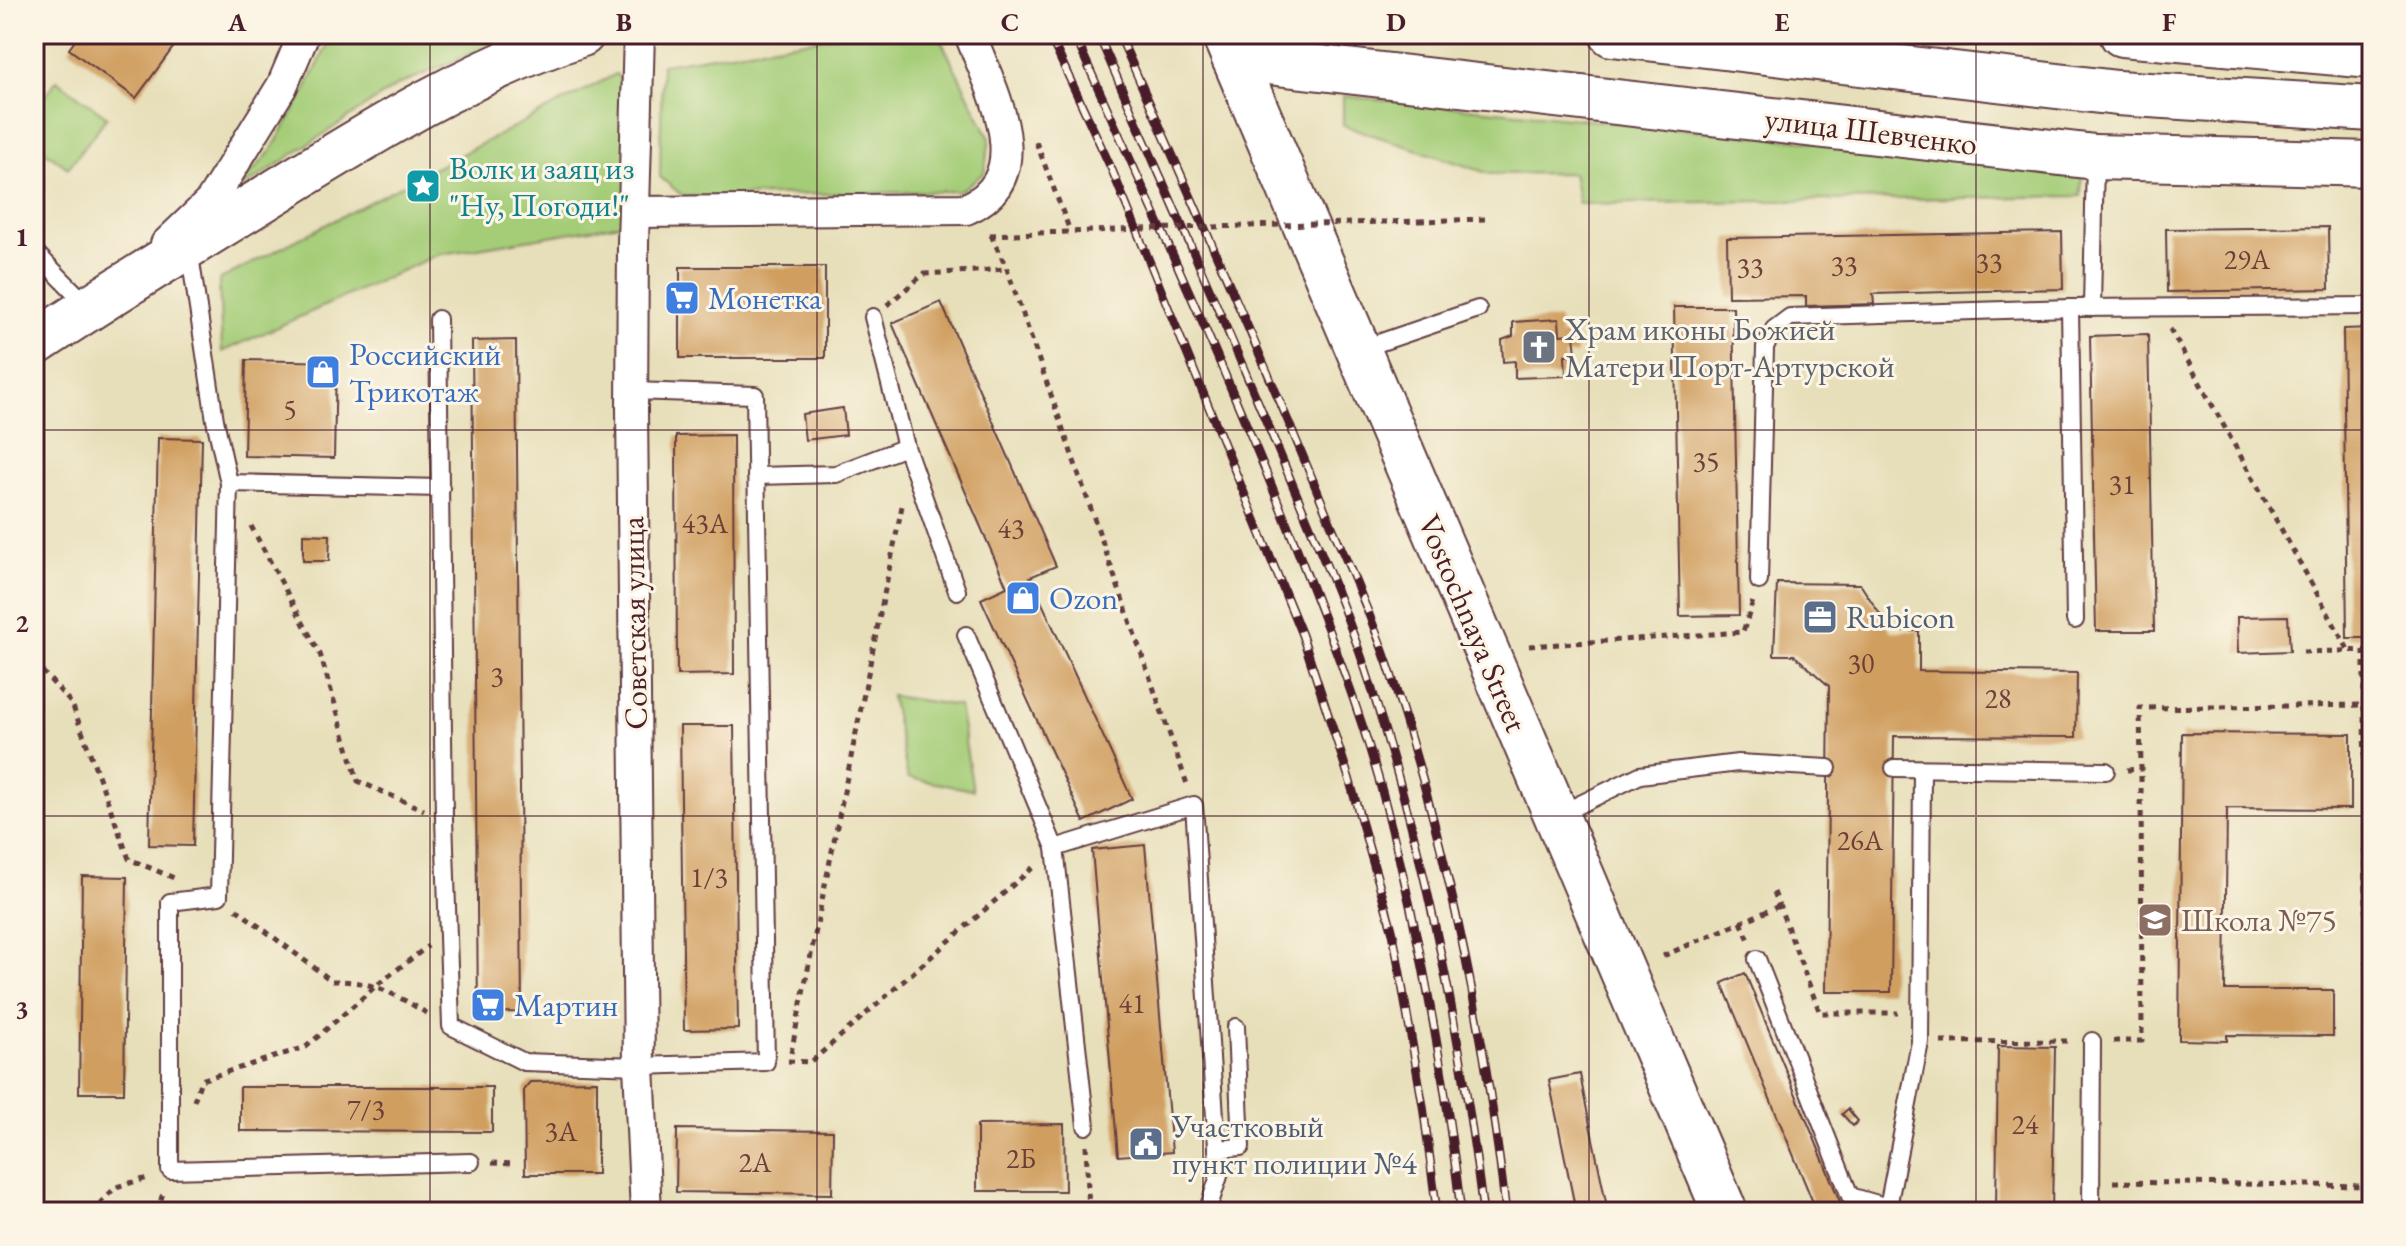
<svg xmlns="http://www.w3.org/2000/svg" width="2406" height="1246" font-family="'EB Garamond',serif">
<rect width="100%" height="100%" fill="#fcf5e5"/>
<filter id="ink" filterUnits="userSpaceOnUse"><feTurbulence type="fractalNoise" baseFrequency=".0125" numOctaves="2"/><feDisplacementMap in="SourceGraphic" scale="16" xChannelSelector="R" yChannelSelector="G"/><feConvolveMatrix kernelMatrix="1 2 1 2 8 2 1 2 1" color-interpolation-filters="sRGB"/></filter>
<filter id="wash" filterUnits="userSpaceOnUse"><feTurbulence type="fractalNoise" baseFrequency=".006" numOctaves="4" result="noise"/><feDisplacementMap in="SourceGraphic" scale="32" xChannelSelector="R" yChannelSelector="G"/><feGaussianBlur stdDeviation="1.8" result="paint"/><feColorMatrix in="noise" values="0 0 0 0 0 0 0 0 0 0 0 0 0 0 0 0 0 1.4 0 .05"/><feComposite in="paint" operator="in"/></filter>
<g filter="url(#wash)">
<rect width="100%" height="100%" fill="#e7dfba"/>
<g fill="#a5cd78" stroke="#787652" stroke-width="2">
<path d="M333,34H518L398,85L233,194L271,151L305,91Z"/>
<path d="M849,34H938L990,139L984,173L960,191L684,197L660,177L662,64Z"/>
<path d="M616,74L630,90L627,223L437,255L222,352L219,280Z"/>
<path d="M57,80L107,117L68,168L34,143V111Z"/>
<path d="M1343,96L2082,168L2081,196L1579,204L1573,173L1490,174L1343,125Z"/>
<path d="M891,696L959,706L973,790L908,778Z"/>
</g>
<g id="blocks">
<g fill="#d09f61">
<path d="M80,34H183L136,98L69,49Z"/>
<path d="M2328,227L2329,289L2167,292L2166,229Z"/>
<path d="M2062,232L2063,289L1873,294L1874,304L1806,306V296L1728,297L1727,238Z"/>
<rect x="680" y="267" width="145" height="91"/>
<path d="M941,302L1056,566L1030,577L1132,799L1084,822L981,599L1007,587L892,323Z"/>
<path d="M1674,307H1733L1739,615L1680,616Z"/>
<path d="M1559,319L1560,335L1574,334L1576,354L1565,355L1566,376L1515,378V361L1503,362L1502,340L1513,336V322Z"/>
<path d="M2372,328V638H2347L2343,329Z"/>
<path d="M2148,334L2154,631H2096L2090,336Z"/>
<path d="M516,340L522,1012L478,1013L472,341Z"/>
<path d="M246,360L336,362L334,458L244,456Z"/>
<path d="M843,408L846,435L805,440L802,414Z"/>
<path d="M733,435L734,674L677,675L676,436Z"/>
<path d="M158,438L202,439L193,846L149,845Z"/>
<path d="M303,534L330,535L329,561H303Z"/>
<path d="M1777,583L1860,584L1891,631H1919V671L2077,673L2076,737L1894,736L1891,992H1826L1829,686L1794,655H1774Z"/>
<path d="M2288,616L2290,651L2238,653L2237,617Z"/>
<path d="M680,726H734L738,1029L684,1030Z"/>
<path d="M2182,733L2351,734V809L2227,808L2225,990H2333V1036L2227,1035V1041L2179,1040Z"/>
<path d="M1145,845L1172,1152L1118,1156L1092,850Z"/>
<path d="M82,876L127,877L124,1093H79Z"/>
<path d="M1745,973L1817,1145L1844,1212H1817L1722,983Z"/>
<path d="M1998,1046L2055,1047L2052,1212H1996Z"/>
<path d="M1580,1074L1584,1096L1608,1212H1576L1549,1080Z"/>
<path d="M597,1081V1174H525L524,1089L530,1082Z"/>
<path d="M240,1087H492V1132L240,1131Z"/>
<path d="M1848,1109L1858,1121L1853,1126L1842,1114Z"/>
<path d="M1064,1124L1065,1191H977V1125Z"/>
<path d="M677,1129L833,1131L832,1194L676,1192Z"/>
</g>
</g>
</g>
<g filter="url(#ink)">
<use href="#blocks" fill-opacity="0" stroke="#623c40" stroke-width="2"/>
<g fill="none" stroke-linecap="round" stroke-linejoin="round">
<defs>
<g id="service">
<path d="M189,249L215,420L229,483L441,488"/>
<path d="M34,251L89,307"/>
<path d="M2070,308L2075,620"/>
<path d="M2092,308L2095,158"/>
<path d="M873,317L906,447L957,591"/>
<path d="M438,319L444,818L451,1026L524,1062L639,1066L766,1062L755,395L632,391"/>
<path d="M1358,350L1478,309"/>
<path d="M756,476L836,474L906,447"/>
<path d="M229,483L219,896L170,902V1170L471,1162"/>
<path d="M1759,581L1765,347L1774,329L1790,317L2070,308L2372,306"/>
<path d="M966,635L1055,848L1086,1126"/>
<path d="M1894,768L2106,771"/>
<path d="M1556,816L1640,775L1738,763L1828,768"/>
<path d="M1055,848L1194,805L1219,1176L1207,1212"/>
<path d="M1757,959L1850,1196L1888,1207"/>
<path d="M1217,1149L1241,1147L1236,1027"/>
<path d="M1890,1212L1888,1207L1920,1042L1922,769"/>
<path d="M2091,1212L2092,1041"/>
</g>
<g id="minor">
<path d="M639,34L633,243L632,410L639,1066L646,1212"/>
<path d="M635,212L966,209C1041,176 990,88 970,34"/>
<path d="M166,244L211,201L282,86L304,34"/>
</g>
<g id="secondary">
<path d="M1612,34L2117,93L2372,109"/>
<path d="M2122,34L2372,56"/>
<path d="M1234,58L2095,157L2372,164"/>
<path d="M34,344C115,290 198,240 280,189C377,129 474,69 582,34"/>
</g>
<path id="primary" d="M1224,34L1725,1212"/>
</defs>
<use href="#service" stroke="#623c40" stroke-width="20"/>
<use href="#minor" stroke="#623c40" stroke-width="34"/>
<use href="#secondary" stroke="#623c40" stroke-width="48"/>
<use href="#primary" stroke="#623c40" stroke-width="48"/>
<g stroke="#623c40" stroke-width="5" stroke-dasharray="6 6" stroke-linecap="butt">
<path d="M1036,142L1070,231"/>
<path d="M1419,221L1487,219"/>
<path d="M990,235L1141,229"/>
<path d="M991,235L1007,269L1187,784"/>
<path d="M887,305L924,274L1007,269"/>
<path d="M2170,329L2349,651"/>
<path d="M251,526L320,654L358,781L424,810"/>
<path d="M1529,646L1743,632L1753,601"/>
<path d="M2303,652L2372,650"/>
<path d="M34,662L72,704L129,859L174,878"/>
<path d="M2364,705L2369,1186"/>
<path d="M2127,770L2141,769L2140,708L2364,705V650"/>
<path d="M1774,892L1820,1013H1898"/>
<path d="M236,909L332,981C374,980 395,995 430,1015"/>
<path d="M1741,922L1749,940"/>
<path d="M1663,956L1779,906"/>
<path d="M2113,1041H2142L2141,769"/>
<path d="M1941,1042L2071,1041"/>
<path d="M791,1053L902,506"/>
<path d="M788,1061L811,1062L1037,864"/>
<path d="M194,1101L201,1080L306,1047L377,985L428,946"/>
<path d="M1086,1145L1089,1212"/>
<path d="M492,1163L515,1164"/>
<path d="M2113,1182L2371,1186"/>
<path d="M91,1212L116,1187L151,1177"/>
<path d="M157,1212L164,1190"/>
</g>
<use href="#service" stroke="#fff" stroke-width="16"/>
<use href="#minor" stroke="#fff" stroke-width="30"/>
<use href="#secondary" stroke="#fff" stroke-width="44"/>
<use href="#primary" stroke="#fff" stroke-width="44"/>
<defs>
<g id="rail">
<path d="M1049,34L1112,170L1302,635L1349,778L1393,933L1423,1106L1437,1212"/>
<path d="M1074,34C1148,200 1224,365 1291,534C1326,623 1362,713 1386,806C1421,939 1445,1076 1461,1212"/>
<path d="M1098,34C1162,181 1228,328 1289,476C1317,544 1347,611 1369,680C1425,853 1461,1032 1483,1212"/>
<path d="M1119,34C1187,189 1257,343 1321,500C1344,557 1372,615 1391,674C1447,848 1485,1030 1506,1212"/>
</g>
</defs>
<use href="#rail" stroke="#4a1f2b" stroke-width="9"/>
<use href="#rail" stroke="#fcf5e5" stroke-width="6" stroke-dasharray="18" stroke-linecap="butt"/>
<path stroke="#623c40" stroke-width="5" stroke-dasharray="6 6" stroke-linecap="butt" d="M1141,229L1419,221"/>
</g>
</g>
<path fill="none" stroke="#4a1f2b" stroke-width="2" stroke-opacity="0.55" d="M430,34V1212M817,34V1212M1203,34V1212M1589,34V1212M1976,34V1212M34,430H2372M34,816H2372"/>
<defs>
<symbol id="sight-square" viewBox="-11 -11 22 22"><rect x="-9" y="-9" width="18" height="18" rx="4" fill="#0f9aa8" stroke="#fcf5e5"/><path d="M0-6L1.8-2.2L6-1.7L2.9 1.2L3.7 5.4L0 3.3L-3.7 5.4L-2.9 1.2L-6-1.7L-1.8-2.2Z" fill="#fff"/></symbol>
<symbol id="supermarket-square" viewBox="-11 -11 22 22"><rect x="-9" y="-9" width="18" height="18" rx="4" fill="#3f7fe0" stroke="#fcf5e5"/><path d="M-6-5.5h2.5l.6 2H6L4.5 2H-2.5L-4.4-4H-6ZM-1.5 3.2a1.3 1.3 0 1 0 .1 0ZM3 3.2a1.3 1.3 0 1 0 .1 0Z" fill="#fff"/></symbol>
<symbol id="church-square" viewBox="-11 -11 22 22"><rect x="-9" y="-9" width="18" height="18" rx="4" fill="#6b7280" stroke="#fcf5e5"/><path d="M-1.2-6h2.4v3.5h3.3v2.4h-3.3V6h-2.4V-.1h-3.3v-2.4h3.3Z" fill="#fff"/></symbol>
<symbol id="shop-square" viewBox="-11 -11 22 22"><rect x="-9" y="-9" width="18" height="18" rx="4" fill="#3f7fe0" stroke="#fcf5e5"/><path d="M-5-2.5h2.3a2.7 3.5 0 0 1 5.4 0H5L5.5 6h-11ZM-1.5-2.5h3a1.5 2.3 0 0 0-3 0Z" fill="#fff"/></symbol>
<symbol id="office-square" viewBox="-11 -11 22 22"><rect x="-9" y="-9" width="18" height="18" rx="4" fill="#5c6f8a" stroke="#fcf5e5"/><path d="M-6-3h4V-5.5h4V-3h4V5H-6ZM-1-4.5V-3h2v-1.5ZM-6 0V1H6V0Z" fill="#fff"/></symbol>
<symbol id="school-square" viewBox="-11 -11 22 22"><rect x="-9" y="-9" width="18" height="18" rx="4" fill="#8d6e63" stroke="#fcf5e5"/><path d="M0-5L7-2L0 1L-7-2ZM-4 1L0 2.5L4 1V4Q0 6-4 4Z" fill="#fff"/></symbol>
<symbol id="civic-square" viewBox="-11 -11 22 22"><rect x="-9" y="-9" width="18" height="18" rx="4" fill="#5c6f8a" stroke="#fcf5e5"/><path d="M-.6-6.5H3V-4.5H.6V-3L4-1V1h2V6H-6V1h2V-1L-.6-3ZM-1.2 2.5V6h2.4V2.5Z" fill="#fff"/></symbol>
</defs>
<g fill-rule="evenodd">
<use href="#sight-square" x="403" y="166" width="40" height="40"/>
<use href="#supermarket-square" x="662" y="278" width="40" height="40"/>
<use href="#church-square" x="1519" y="327" width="40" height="40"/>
<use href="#shop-square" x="303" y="352" width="40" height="40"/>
<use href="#shop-square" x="1003" y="578" width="40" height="40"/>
<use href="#office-square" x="1800" y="597" width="40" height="40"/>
<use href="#school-square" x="2135" y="900" width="40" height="40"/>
<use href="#supermarket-square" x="468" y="985" width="40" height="40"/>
<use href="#civic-square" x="1126" y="1124" width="40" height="40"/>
</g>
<g text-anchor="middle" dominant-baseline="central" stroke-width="6" stroke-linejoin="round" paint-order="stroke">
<g font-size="28" fill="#6c3f38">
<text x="2247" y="259">29А</text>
<text x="1989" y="262">33</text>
<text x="1844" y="265">33</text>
<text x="1750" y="267">33</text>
<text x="290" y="409">5</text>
<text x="1706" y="461">35</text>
<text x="2122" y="484">31</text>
<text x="705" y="523">43А</text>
<text x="1011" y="528">43</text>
<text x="1861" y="663">30</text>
<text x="497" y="676">3</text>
<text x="1998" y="698">28</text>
<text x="1860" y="840">26А</text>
<text x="709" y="877">1/3</text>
<text x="1132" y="1003">41</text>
<text x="366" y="1109">7/3</text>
<text x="2025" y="1124">24</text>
<text x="561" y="1131">3А</text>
<text x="1021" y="1158">2Б</text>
<text x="755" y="1162">2А</text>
</g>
<g font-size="32" fill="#4a1f2b" stroke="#fcf5e5">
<text transform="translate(1871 131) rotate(7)">улица Шевченко</text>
<text transform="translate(634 623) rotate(-91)">Советская улица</text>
<text transform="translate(1473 623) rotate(67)">Vostochnaya Street</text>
</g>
<g font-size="32" fill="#0d838f" stroke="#fcf5e5" text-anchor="start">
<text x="449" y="168">Волк и заяц из<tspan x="449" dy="37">"Ну, Погоди!"</tspan></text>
</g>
<g font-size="32" fill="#366cbe" stroke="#fcf5e5" text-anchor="start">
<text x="708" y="298">Монетка</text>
<text x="349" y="354">Российский<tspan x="349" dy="37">Трикотаж</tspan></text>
<text x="1049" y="598">Ozon</text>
<text x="514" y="1005">Мартин</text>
</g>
<g font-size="32" fill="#5b616d" stroke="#fcf5e5" text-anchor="start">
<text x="1565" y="329">Храм иконы Божией<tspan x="1565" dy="37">Матери Порт-Артурской</tspan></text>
</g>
<g font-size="32" fill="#4e5e75" stroke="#fcf5e5" text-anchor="start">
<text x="1846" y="617">Rubicon</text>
<text x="1172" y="1126">Участковый<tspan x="1172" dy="37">пункт полиции №4</tspan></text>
</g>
<g font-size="32" fill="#785e54" stroke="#fcf5e5" text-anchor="start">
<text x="2181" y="920">Школа №75</text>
</g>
</g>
<rect width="2406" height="1246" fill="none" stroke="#fcf5e5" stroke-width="88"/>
<rect x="44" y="44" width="2318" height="1158" fill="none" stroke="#4a1f2b" stroke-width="3"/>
<g font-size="26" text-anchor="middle" font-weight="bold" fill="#4a1f2b">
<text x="237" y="31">A</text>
<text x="624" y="31">B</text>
<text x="1010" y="31">C</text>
<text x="1396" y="31">D</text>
<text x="1782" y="31">E</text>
<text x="2169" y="31">F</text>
<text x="22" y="246">1</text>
<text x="22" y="632">2</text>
<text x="22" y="1018">3</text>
</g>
</svg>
